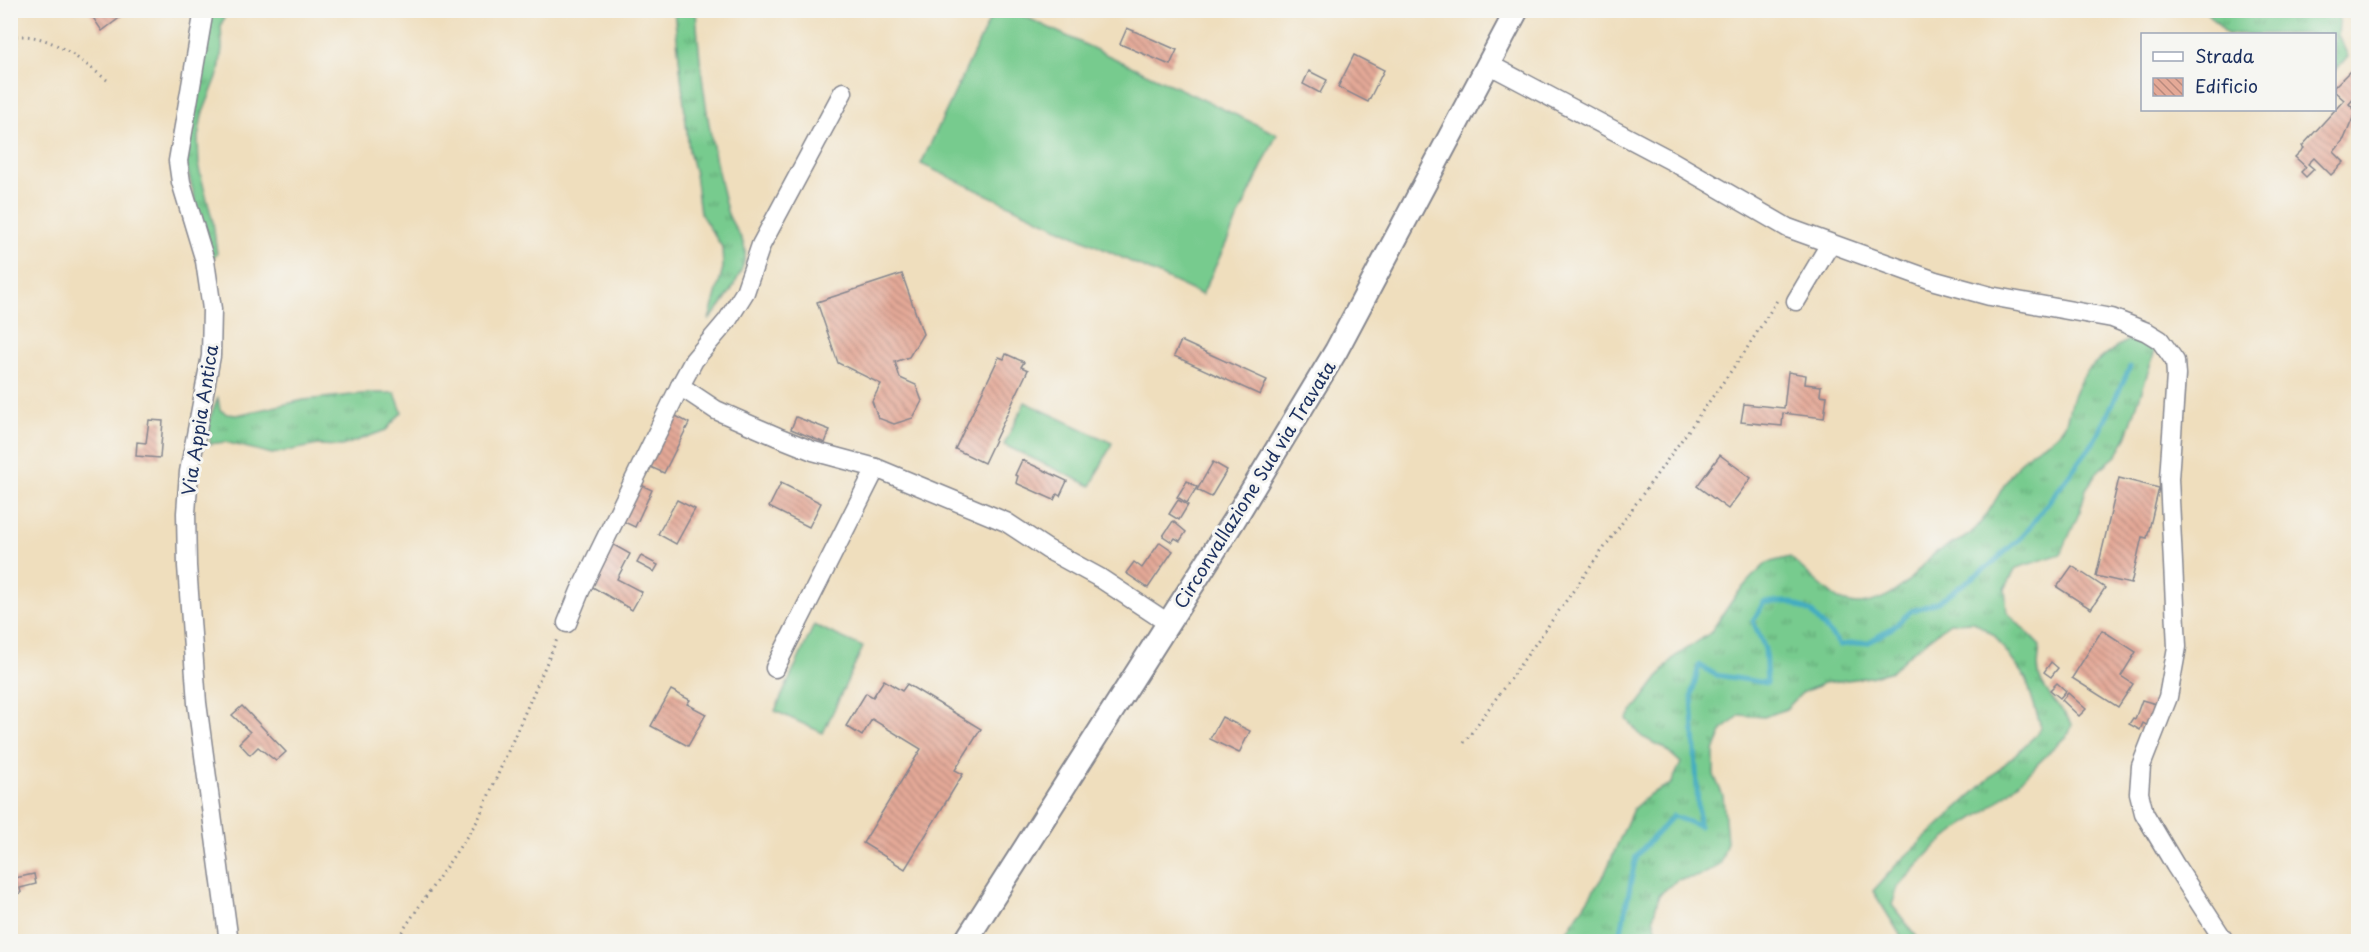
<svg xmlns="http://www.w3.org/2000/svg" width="2369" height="952" font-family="'Playpen Sans',sans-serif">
<defs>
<pattern id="grass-tufts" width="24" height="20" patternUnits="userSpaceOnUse" patternTransform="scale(1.5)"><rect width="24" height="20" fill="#77cb8e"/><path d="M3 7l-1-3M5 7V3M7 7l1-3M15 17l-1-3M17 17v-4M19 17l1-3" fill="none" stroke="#61a577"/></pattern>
<pattern id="building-back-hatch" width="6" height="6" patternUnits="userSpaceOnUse" patternTransform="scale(1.5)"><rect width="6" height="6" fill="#e4a997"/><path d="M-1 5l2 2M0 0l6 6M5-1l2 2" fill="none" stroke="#b88a7e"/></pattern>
</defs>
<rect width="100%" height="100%" fill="#f6f6f2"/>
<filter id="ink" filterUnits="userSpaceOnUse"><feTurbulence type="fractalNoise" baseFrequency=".0167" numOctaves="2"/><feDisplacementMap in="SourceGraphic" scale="12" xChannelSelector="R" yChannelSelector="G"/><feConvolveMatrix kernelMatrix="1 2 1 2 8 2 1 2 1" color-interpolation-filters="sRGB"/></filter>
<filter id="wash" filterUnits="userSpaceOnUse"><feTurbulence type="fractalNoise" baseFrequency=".008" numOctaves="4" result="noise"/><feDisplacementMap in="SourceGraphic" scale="24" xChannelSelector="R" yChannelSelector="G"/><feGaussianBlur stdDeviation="1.35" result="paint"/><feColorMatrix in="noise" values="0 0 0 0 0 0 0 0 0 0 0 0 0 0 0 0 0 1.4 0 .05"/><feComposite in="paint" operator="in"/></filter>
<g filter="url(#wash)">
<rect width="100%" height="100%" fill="#efdebd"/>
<g fill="url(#grass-tufts)" stroke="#497d76" stroke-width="1.5">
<path d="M209,11H227L221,25L222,48L219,72L202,115L198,138L199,169L213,222L217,254L210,260L186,163Z"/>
<path d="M674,11H696C700,77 711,146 727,211C731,226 748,241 745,257C742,277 722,306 709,320L723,268L722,247L700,213L695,174L689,151Z"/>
<path d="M2206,11H2340L2338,35L2348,56L2335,71L2334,34H2227Z"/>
<path d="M2133,337L2148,341L2155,351L2127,435L2117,455L2099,470L2086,489L2080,511L2061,554L2016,568L2005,589L2007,612L2040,646C2039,657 2036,670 2041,681C2048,697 2064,709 2072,725L2069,733L2010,791L1986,811L1962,826L1934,848L1898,887L1892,905L1920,941H1904L1873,891L1898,863L2036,735L2041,727L2026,679L1994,635L1974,622L1950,623L1913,651L1892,671L1870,677L1824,683L1802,693L1786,709L1764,717L1740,715L1723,730L1714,751V775L1723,796L1727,842L1720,865L1700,876L1677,880L1659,895L1653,918L1660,941L1560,942L1605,873L1633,809L1650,794L1671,784L1681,763L1663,747L1642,737L1627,719L1673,658L1710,633L1736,595L1751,578L1767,563L1790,557C1800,566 1832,597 1842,601C1864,610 1893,596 1909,580C1918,571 1927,558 1938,551C1952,542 1962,543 1976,528C1997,506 2005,473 2029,454C2040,444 2055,441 2064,426C2069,418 2069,405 2073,396C2085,364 2106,354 2133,337Z"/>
<path d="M371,393H395L402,412L386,430L342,446L318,445L272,454L225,442L210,444L209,420L218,398L220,410L227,414L237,415L304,400Z"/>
</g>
<g fill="#77cb8e" stroke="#497d76" stroke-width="1.5">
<path d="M994,10L1013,11L1277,134L1202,295L921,164Z"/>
<path d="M1025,402L1112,443L1091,486L1004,445Z"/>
<path d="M814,625L863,647L823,733L775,711Z"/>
</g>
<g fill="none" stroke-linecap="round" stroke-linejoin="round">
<path stroke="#42acc1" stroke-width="5" d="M1619,942L1636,856L1673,816L1699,826L1692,695L1699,665L1716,675L1767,683L1765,649L1753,621L1764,602H1790L1811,612L1840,645L1869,642L1892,628L1911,611L1938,602L1990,565L2022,537L2096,439L2130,367"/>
</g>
<g id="blocks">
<g fill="url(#building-back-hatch)">
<path d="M88,10H124L126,13L102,31Z"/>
<path d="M1127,28L1177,50L1170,65L1120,44Z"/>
<path d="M1354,55L1384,70L1368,102L1338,87Z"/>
<path d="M2352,69L2358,75V94L2349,104L2356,111L2344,139L2334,152L2344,162L2331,175L2314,158L2308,164L2314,169L2306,177L2301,172L2306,167L2295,157L2304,148L2302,146L2344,100L2334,91V87Z"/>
<path d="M1309,71L1327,80L1320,93L1303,84Z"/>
<path d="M902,274L923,334L909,357L895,362L900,378L916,385L922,401L913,418L894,424L878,418L872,401L881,384L838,363L817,302Z"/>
<path d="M1181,341L1267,380L1260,395L1174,356Z"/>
<path d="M1006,354L1024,362L1021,367L1028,370L984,463L955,449L999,357L1004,359Z"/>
<path d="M1788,372L1806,375L1805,384L1821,386L1820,395L1827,396L1824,418L1783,413L1782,426L1741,422L1744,404L1784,408Z"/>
<path d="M674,415L689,423L664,473L648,466Z"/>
<path d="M796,417L830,430L825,443L791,429Z"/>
<path d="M149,420L163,421L160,458L136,456L137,442L146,443Z"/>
<path d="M1720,455L1751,478L1728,509L1697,486Z"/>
<path d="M1022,460L1067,481L1060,496L1057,494L1054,500L1016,483L1018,476L1015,475Z"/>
<path d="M1213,462L1227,470L1211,497L1197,490Z"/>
<path d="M2119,478L2159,488L2147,538L2142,537L2131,584L2096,576Z"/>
<path d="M1187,481L1197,487L1187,503L1177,497Z"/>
<path d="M781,483L821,503L809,527L769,507Z"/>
<path d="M639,484L652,490L635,527L622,521Z"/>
<path d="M677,500L695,509L676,544L658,534Z"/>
<path d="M1178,500L1188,505L1179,520L1169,514Z"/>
<path d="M1173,521L1186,532L1180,541L1175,538L1172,542L1163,536Z"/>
<path d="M1160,542L1173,551L1148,588L1126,573L1134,562L1142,568Z"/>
<path d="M612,544L630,554L617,579L642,592L632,610L589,585Z"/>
<path d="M641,556L658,565L654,572L637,563Z"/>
<path d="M2072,566L2105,588L2091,609L2057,587Z"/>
<path d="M2102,630L2136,652L2121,676L2133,684L2118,707L2072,678Z"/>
<path d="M2051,662L2058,668L2051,677L2044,672Z"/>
<path d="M884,680L902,691L907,684L981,729L955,770L963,774L905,869L863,843L921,749L872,719L862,736L846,726L866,693L873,697Z"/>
<path d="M2057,683L2066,691L2060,698L2050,690Z"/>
<path d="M671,690L690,700L687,704L706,714L688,746L651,726Z"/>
<path d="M2068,693L2086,709L2079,716L2062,700Z"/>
<path d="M2142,700L2156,704L2148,726L2143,723L2140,730L2129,724L2133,718L2135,719Z"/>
<path d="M242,706L286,752L276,761L258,747L250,755L239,743L250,732L232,715Z"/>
<path d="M1222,717L1250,731L1239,753L1210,739Z"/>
<path d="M34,874L36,884L20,888L21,893L10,895V879Z"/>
</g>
</g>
</g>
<g filter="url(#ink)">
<use href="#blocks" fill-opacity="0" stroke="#85868e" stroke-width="1.5"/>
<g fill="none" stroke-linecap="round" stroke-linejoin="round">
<defs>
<g id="minor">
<path d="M204,10L178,161L181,182L205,261L212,309L211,356L189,472L186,513L187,566L197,703L229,942"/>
<path d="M1488,64L1672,161L1788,228L1935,281L1990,296L2112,318L2147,332L2160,340L2175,361L2176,375L2169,479L2177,647L2168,697L2141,766L2139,793L2144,813L2175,865L2225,942"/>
<path d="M843,92L761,245L745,292L727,321L694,360L680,386L716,410L778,437L813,451L876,468L1006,522L1047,549L1100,578L1168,623"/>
<path d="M1796,301L1830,244"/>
<path d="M567,623L580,591L680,386"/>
<path d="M775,668L876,468"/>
</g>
<path id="tertiary" d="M965,942L1234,520L1336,351L1517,10"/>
</defs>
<use href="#minor" stroke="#85868e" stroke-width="21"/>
<use href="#tertiary" stroke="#85868e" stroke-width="26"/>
<g stroke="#85868e" stroke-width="3" stroke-dasharray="1.5 4.5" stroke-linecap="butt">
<path d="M10,37C48,30 78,59 107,80"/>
<path d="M1464,743L1744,353L1778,299"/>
<path d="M395,942L478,820L558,637"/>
</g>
<use href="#minor" stroke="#fff" stroke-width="18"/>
<use href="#tertiary" stroke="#fff" stroke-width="22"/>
</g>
</g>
<g text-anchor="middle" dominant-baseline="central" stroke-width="6" stroke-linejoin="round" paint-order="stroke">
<g font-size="18" fill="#1b2f5e" stroke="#f6f6f2">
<text transform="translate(199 420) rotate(-81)">Via Appia Antica</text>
<text transform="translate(1254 484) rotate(-58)">Circonvallazione Sud via Travata</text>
</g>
</g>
<rect width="2369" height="952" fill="none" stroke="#f6f6f2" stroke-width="36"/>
<rect x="2141" y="33" width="195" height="78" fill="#f6f6f2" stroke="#9ea6b7" stroke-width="1.5"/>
<rect x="2153" y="52" width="30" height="9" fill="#ffffff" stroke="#9ea6b7" stroke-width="1.5"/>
<text x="2195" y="63" font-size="18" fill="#1b2f5e">Strada</text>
<rect x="2153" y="78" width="30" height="18" fill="url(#building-back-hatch)" stroke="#9ea6b7" stroke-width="1.5"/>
<text x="2195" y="93" font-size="18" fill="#1b2f5e">Edificio</text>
</svg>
